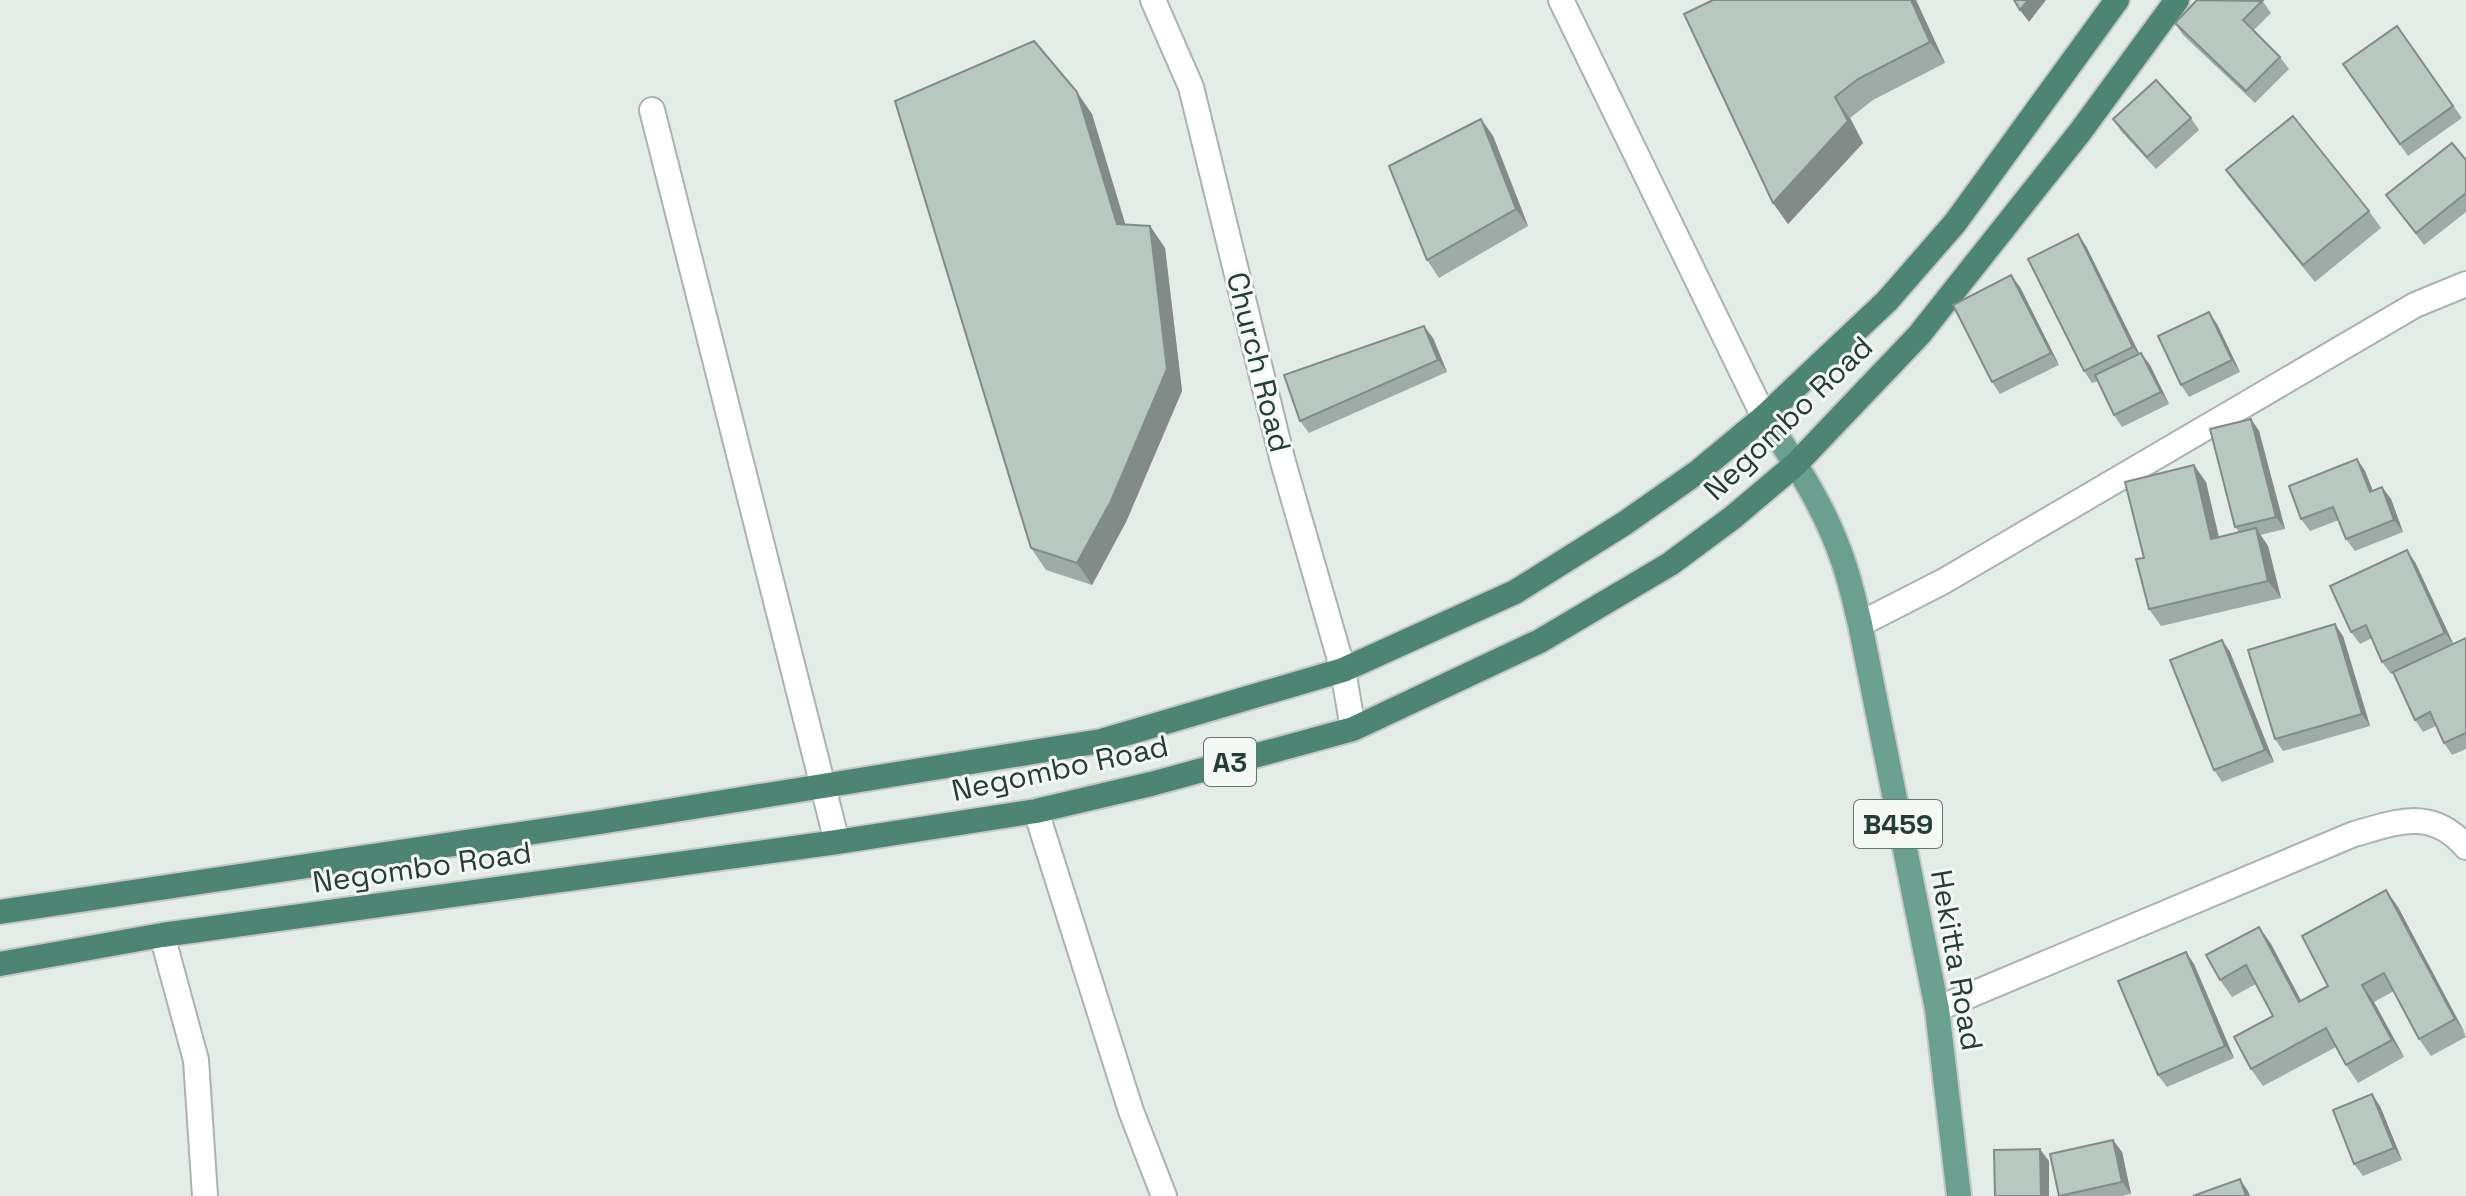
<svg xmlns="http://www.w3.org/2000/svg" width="2466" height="1196" font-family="'Space Grotesk',sans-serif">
<rect width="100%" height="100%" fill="#e4ece8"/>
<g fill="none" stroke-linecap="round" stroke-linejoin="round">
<defs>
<path id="service" d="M1036,811L1131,1111L1164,1196"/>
<g id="minor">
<path d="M1153,0L1191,87L1283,462L1343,670L1353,729"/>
<path d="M1561,0L1764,417"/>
<path d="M652,110L837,842"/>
<path d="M1860,624L1944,581L2415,305L2466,284"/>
<path d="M162,935L196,1060L205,1196"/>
<path d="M1937,1009L2354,834C2398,822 2431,807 2466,847"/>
</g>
<path id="primary" d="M1764,417C1796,463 1827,511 1844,564C1851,584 1855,604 1860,624L1937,1009L1959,1196"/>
<g id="trunk">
<path d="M0,912L600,822L1101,741L1343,670L1515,592L1625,523L1699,471L1764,417L1887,301L1955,223L2117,0"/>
<path d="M0,964L162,935L837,842L1036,811L1151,784L1353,729L1540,641L1670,564L1732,518L1796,464L1919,335L2080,132L2177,0"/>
</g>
</defs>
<use href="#service" stroke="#a7b4af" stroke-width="28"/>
<use href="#minor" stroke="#a7b4af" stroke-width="28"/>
<use href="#primary" stroke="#c2c9c6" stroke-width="28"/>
<use href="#trunk" stroke="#c2c9c6" stroke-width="28"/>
<use href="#service" stroke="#fff" stroke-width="24"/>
<use href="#minor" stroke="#fff" stroke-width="24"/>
<use href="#primary" stroke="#6b9f8f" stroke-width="24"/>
<use href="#trunk" stroke="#4e8474" stroke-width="24"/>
</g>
<g fill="#9faba6">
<path d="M1713,0H1916L1945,63L1873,100L1850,118L1863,143L1788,224L1773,203Z"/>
<path d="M2262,0L2271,13L2254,30L2280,57L2289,69L2255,103L2183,35L2175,23Z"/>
<path d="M2397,26L2462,118L2408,156L2343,64Z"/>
<path d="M1092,114L1125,225L1150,226L1165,248L1182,391L1126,522L1092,585L1046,570L1031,548Z"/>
<path d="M2191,118L2199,130L2156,169L2121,131L2113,119Z"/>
<path d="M1481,119L1493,136L1528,226L1439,278L1427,260Z"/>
<path d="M2466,160V212L2424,245L2386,195Z"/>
<path d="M2226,170L2369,211L2381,228L2315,282L2238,187Z"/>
<path d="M2086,246L2139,354L2141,353L2150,365L2169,404L2122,427L2114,415L2098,381L2092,383L2084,371Z"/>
<path d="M2020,287L2059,365L2000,394L1992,382Z"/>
<path d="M2217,324L2240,372L2189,397L2181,385Z"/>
<path d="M1433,338L1447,372L1309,433L1300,421Z"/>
<path d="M2251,419L2259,431L2285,529L2260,535L2268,546L2281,598L2161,626L2149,609L2144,558L2206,482L2219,537L2239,532L2235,527Z"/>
<path d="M2357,459L2365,471L2373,491L2391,499L2403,532L2355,551L2346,539L2339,520L2310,531L2301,519Z"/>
<path d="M2415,562L2453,644L2466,638V749L2452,755L2444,743L2436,726L2423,732L2415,720L2393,673L2391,674L2382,662L2372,638L2360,644L2351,632Z"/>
<path d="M2343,636L2370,726L2283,751L2275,739Z"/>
<path d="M2222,640L2230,652L2274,762L2222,782L2214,770Z"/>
<path d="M2398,907L2466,1037L2431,1056L2419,1039L2394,991L2374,1002L2404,1057L2358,1083L2346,1065L2336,1047L2263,1086L2251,1069L2273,1016L2256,984L2232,997L2220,980L2259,927L2271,944L2301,1001L2328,986Z"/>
<path d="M2194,964L2234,1058L2167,1087L2158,1075Z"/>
<path d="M2380,1106L2402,1160L2363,1176L2354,1164Z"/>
<path d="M2113,1140L2122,1152L2131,1194L2122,1196H2060Z"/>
</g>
<g fill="#828b87">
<path d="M1911,0H1916L1945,63L1930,42Z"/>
<path d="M2028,0H2046L2029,22L2020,10Z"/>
<path d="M1077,92L1092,114L1132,246L1117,224Z"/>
<path d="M1835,97L1850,118L1863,143L1788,224L1773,203Z"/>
<path d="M1481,119L1493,136L1528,226L1516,209Z"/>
<path d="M1150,226L1165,248L1182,391L1126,522L1092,585L1077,563Z"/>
<path d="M2078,234L2086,246L2142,359L2133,347Z"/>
<path d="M2011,275L2020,287L2059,365L2051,353Z"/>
<path d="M2209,312L2217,324L2240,372L2232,360Z"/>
<path d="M1424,326L1433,338L1447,372L1438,360Z"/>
<path d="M2141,353L2150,365L2169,404L2161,392Z"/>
<path d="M2251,419L2259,431L2285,529L2276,517Z"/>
<path d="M2357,459L2365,471L2378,504L2370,492Z"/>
<path d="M2194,465L2206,482L2223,556L2211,539Z"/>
<path d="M2382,487L2391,499L2403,532L2394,520Z"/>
<path d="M2256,528L2268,546L2281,598L2268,581Z"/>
<path d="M2407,550L2415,562L2454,645L2445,633Z"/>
<path d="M2335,624L2343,636L2370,726L2362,714Z"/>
<path d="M2222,640L2230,652L2274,762L2265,750Z"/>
<path d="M2386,890L2398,907L2466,1035L2455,1019Z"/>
<path d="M2259,927L2271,944L2311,1019L2299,1002Z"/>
<path d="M2186,952L2194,964L2234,1058L2225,1046Z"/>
<path d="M2362,985L2374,1002L2404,1057L2392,1040Z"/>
<path d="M2372,1094L2380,1106L2402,1160L2394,1148Z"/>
<path d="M2113,1140L2122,1152L2131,1194L2122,1182Z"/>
<path d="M2040,1149L2049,1161V1196H2041Z"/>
<path d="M2240,1179L2248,1191L2250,1196H2246Z"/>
</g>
<g fill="#b9c7c1" stroke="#828b87" stroke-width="2">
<path d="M1713,0H1911L1930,42L1858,79L1835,97L1848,121L1773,203L1684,14Z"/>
<path d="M2014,0H2028L2020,10Z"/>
<path d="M2197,0L2262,1L2243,20L2280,57L2246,91L2175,23Z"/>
<path d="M2397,26L2453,106L2400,144L2343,64Z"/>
<path d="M1034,41L1077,92L1117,224L1150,226L1167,369L1111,501L1077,563L1031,548L895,101Z"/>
<path d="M2156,80L2191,118L2147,157L2113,119Z"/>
<path d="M2293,116L2369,211L2303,265L2226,170Z"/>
<path d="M1481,119L1516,209L1427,260L1389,166Z"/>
<path d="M2452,143L2466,160V193L2416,233L2386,195Z"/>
<path d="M2078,234L2133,347L2084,371L2028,259Z"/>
<path d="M2011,275L2051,353L1992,382L1953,305Z"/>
<path d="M2209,312L2232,360L2181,385L2158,336Z"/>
<path d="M1424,326L1438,360L1300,421L1284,375Z"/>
<path d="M2141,353L2161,392L2114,415L2095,375Z"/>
<path d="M2251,419L2276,517L2235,527L2210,429Z"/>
<path d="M2357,459L2370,492L2382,487L2394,520L2346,539L2333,507L2301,519L2289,486Z"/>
<path d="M2194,465L2211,539L2256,528L2268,581L2149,609L2136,559L2144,558L2125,482Z"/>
<path d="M2407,550L2445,633L2382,662L2366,625L2351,632L2330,586Z"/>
<path d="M2335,624L2362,714L2275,739L2248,650Z"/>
<path d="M2466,638V733L2444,743L2430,712L2415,720L2393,672Z"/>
<path d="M2222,640L2265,750L2214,770L2170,660Z"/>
<path d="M2386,890L2455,1019L2419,1039L2384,973L2362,985L2392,1040L2346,1065L2326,1028L2251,1069L2234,1037L2273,1016L2246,965L2220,980L2206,955L2259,927L2299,1002L2328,986L2302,936Z"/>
<path d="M2186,952L2225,1046L2158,1075L2118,981Z"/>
<path d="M2372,1094L2394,1148L2354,1164L2333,1110Z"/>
<path d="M2113,1140L2122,1182L2059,1196L2050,1154Z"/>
<path d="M2040,1149L2041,1196H1995L1994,1150Z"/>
<path d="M2240,1179L2246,1196H2193Z"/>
</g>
<g text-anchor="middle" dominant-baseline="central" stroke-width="6" stroke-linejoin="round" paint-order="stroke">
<g fill="#f4f9f6" stroke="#62756f" stroke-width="2">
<rect x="1204" y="738" width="52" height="48" rx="6"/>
<rect x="1854" y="800" width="88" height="48" rx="6"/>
</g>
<g font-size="28" font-weight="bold" fill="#243d35">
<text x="1230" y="762">A3</text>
<text x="1898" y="824">B459</text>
</g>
<g font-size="30" fill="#243d35" stroke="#f4f9f6">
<text transform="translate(1259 362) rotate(76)">Church Road</text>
<text transform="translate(1788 418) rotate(-44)">Negombo Road</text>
<text transform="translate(1060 768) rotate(-12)">Negombo Road</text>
<text transform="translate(422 867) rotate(-8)">Negombo Road</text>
<text transform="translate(1957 960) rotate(80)">Hekitta Road</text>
</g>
</g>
</svg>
